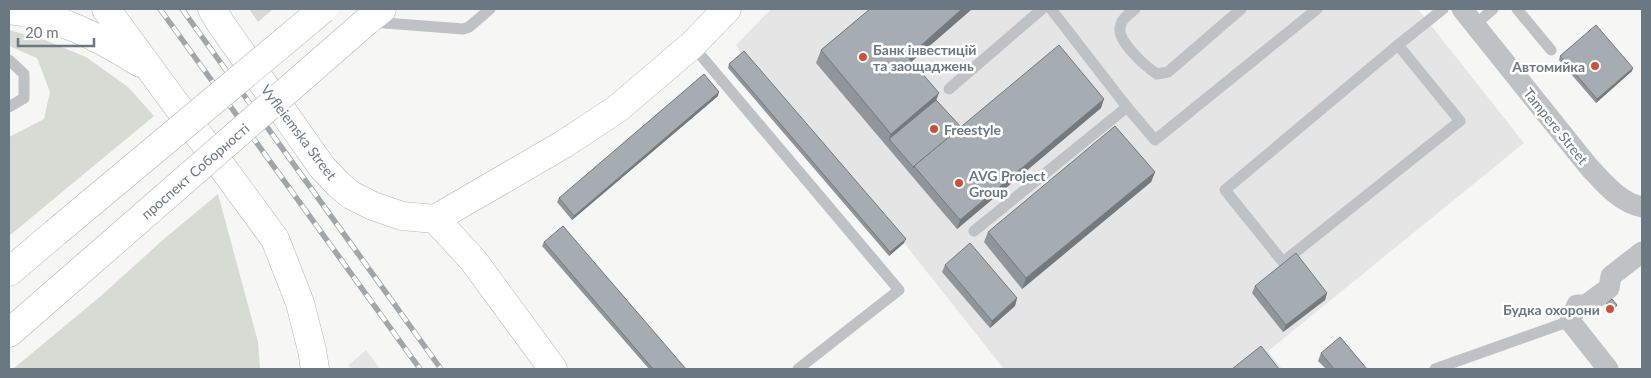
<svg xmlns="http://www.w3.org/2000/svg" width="1651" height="378" font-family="Lato,sans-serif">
<rect width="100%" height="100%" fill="#f6f6f4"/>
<g fill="#e4e5e4">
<path d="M771,9H1418L1524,143L1268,351L1282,369H1004L904,243L743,55L736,45Z"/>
<path d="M366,350L380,369H350L349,365Z"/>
</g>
<g fill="#d6dbd3">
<path d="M249,9H273L258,22Z"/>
<path d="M9,30L45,40L86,57L128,87L154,116L9,236V137L44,119L50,92L37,58L9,46Z"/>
<path d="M218,194L258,342L260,369H13L102,295L165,238Z"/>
</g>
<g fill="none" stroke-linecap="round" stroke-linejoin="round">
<defs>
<g id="secondary">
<path d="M106,9L275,239L300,303L312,350L315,369"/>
<path d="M212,9L221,24L322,167L338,184L351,195L373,206L402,216L435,219L473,260L553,369"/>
<path d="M9,10C57,15 100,38 140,63"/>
<path d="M435,219L564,144L617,109L692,45L727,9"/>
</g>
<g id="highway">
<path d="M367,21L382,9"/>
<path d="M9,272L55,233"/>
<path d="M9,333L86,266"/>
</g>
</defs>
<use href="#secondary" stroke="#b1b6b9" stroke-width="29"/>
<use href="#highway" stroke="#b2b5b8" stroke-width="29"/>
<g stroke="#bec2c5" stroke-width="11">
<path d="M1051,9L1127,107L1155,140L1317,9"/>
<path d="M1135,9C1129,14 1121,19 1120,28C1118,42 1146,67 1157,74L1168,72L1241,9"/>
<path d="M1517,9L1551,50"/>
<path d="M372,22L463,29L469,27L490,9"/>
<path d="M1475,25L1493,9"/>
<path d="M692,45L899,290L798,369"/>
<path d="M1398,45L1460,121L1283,262L1225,190L1398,45L1443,9"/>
<path d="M9,60L24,74V98L9,107"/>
<path d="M949,89L1042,9"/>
<path d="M974,231L1127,107"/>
<path d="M1435,369L1570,321"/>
</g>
<g stroke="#bec2c5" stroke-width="21">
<path d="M1462,9L1589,167C1604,183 1619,202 1642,207"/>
<path d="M1608,369L1570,321L1577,305H1586L1609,288L1611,276L1642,252"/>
</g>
<use href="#secondary" stroke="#fff" stroke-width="28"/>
<use href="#highway" stroke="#fff" stroke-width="28"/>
<defs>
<g id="rail">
<path d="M160,9L420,369"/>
<path d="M182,9L441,369"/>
</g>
</defs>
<use href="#rail" stroke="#a0a6aa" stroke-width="5.5"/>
<use href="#rail" stroke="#fff" stroke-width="4" stroke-dasharray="11" stroke-linecap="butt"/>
<defs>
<g id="highway-bridge">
<path d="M55,233L323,9"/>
<path d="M86,266L367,21"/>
</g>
</defs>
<use href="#highway-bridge" stroke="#b2b5b8" stroke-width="29" stroke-linecap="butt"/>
<use href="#highway-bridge" stroke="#fff" stroke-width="28"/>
</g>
<g fill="#8f9599">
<path d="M870,9H972L912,61L936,100L961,127L1101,108L957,229L816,63L821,50Z"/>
<path d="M1560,56L1632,71L1596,103L1559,60Z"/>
<path d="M729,64L904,243L889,256L728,68Z"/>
<path d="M718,96L572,220L557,202L559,198Z"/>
<path d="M1155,172L1151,182L1022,289L984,242L988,232Z"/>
<path d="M544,242L686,369H649L542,246Z"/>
<path d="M945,265L1017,298L1015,306L990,328L942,272Z"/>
<path d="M1255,286L1327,293L1325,300L1283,332L1252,293Z"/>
<path d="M1606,304L1617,305L1615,309L1609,314L1604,308Z"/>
<path d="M1321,353L1367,369H1326L1318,361Z"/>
</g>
<g fill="#74797d">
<path d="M962,9H972L903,69L908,57Z"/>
<path d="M1633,68L1632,71L1596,103L1597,99Z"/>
<path d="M719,92L718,96L572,220L574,216Z"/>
<path d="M939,93L934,106L889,139L891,134Z"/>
<path d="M1104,99L1101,108L957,229L960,220Z"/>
<path d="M1155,172L1151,182L1022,289L1026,278Z"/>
<path d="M906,239L904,243L889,256L890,252Z"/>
<path d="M1327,293L1325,300L1283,332L1286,325Z"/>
<path d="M1017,298L1015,306L990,328L992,321Z"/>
<path d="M1617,305L1615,309L1609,314L1611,310Z"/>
</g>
<g fill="#a6adb2" stroke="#74797d">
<path d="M870,9H962L908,57L939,93L891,134L821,50Z"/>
<path d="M1596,25L1633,68L1597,99L1560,56Z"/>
<path d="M1059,45L1104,99L960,220L914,166Z"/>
<path d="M744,51L906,239L890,252L729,64Z"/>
<path d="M704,74L719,92L574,216L559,198Z"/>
<path d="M936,100L961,127L914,166V168L889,139Z"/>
<path d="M1115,126L1155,172L1026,278L988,232Z"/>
<path d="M563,226L686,369H653L544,242Z"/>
<path d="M970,243L1017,298L992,321L945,265Z"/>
<path d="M1296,253L1327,293L1286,325L1255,286Z"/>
<path d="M1612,299L1617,305L1611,310L1606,304Z"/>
<path d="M1340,337L1367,369H1334L1321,353Z"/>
<path d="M1261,346L1279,369H1232Z"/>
</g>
<g fill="#d05139" stroke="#fff" stroke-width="2">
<circle cx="863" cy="57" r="5"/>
<circle cx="1595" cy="66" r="5"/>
<circle cx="934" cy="129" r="5"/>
<circle cx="959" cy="183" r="5"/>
<circle cx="1610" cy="309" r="5"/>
</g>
<g text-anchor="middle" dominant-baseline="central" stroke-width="5" stroke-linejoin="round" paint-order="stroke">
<g font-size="14" font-weight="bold" fill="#697881" stroke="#fff" text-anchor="start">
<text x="873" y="49">Банк інвестицій<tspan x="873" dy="16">та заощаджень</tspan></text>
<text x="1585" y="66" text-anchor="end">Автомийка</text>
<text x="944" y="129">Freestyle</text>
<text x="969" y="175">AVG Project<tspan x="969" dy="16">Group</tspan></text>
<text x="1600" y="309" text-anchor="end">Будка охорони</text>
</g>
<g font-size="14" fill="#697881" stroke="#fff">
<text transform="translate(1556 126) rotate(51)">Tampere Street</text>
<text transform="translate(299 132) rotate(53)">Vyfleiemska Street</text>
<text transform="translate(195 171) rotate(-41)">проспект Соборності</text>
</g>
</g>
<rect width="1651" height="378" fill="none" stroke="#697881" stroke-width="20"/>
<path d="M18 38v8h76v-8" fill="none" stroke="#697881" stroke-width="2.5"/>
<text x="25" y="38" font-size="15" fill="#697881" stroke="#ffffff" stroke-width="4" paint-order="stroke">20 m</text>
</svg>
